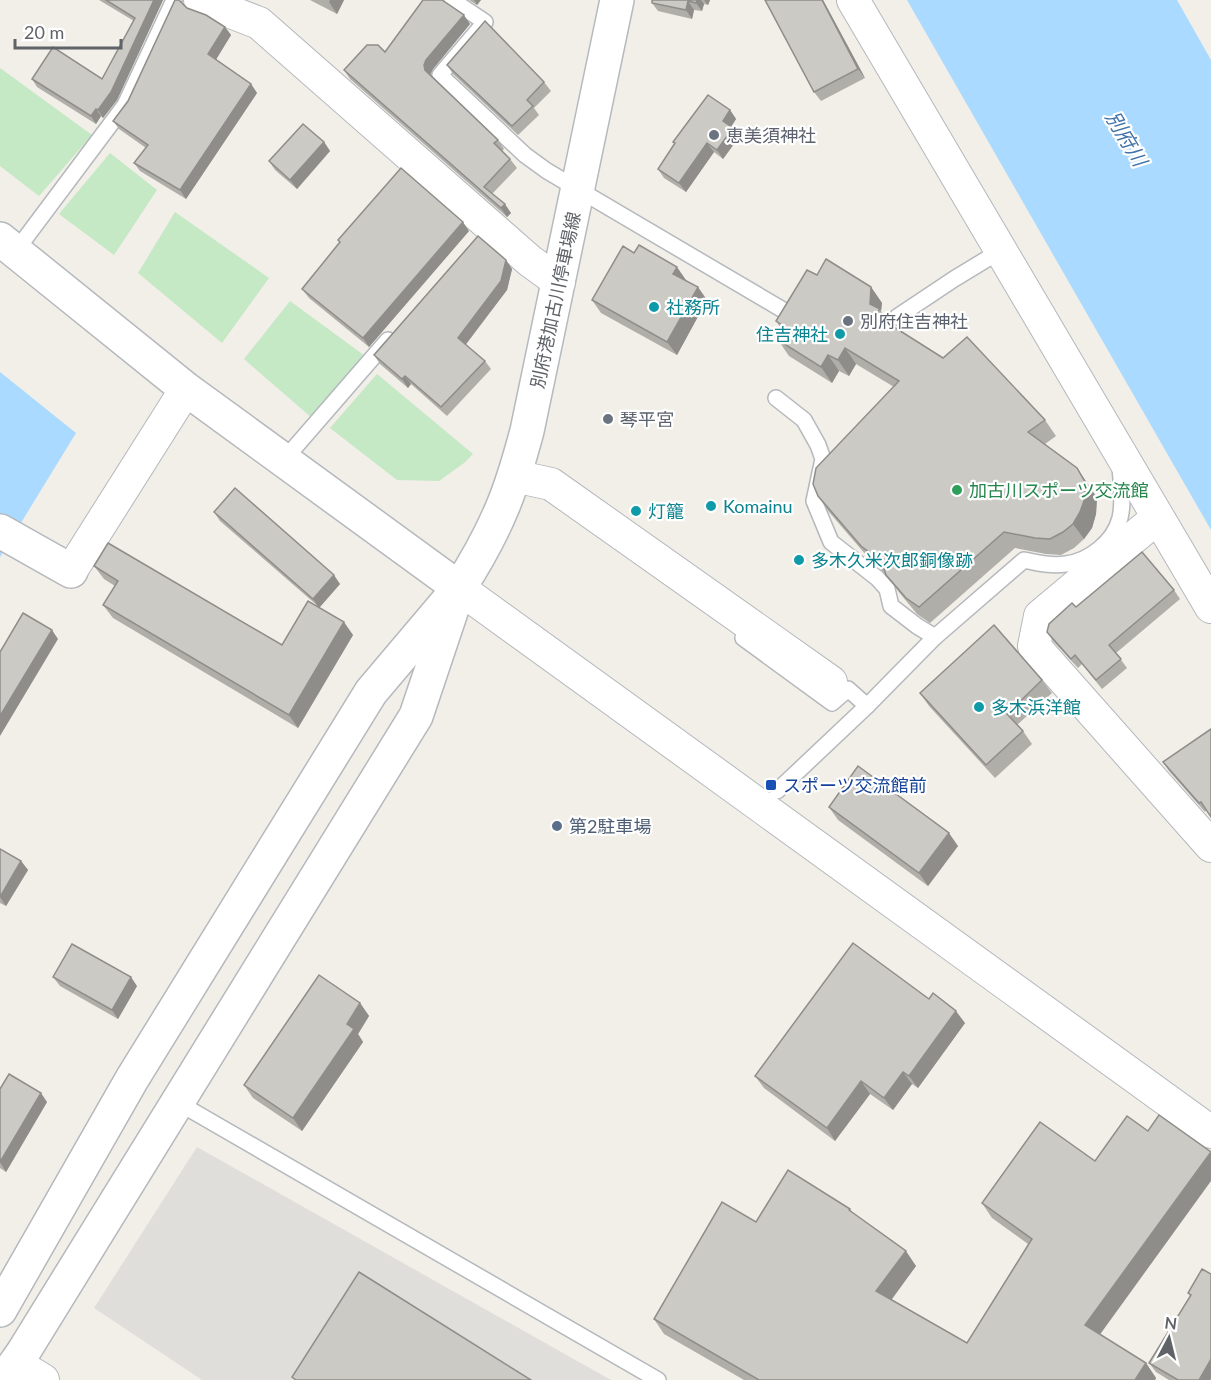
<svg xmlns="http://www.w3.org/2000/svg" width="1211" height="1380" font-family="Lato,'Noto Sans JP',sans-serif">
<rect width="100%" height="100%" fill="#f1efe8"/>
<path fill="#e0deda" d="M197,1147L611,1380H202L94,1308Z"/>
<g fill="#c5e8c5">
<path d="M0,68L92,135L39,196L0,166Z"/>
<path d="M110,153L157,190L114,255L59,214Z"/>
<path d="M175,212L269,278L222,343L138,273Z"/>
<path d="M290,301L365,356L312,418L244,359Z"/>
<path d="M377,374L473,454L464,463L439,481L397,480L330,428Z"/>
</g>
<g fill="#aadaff">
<path d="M907,0H1177L1211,60V530Z"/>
<path d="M0,372L76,433L0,557Z"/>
</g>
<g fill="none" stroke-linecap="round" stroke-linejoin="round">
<defs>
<g id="service">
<path d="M452,0L485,22L440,75L525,155L547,171L783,310"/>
<path d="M15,252L125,105L174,0"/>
<path d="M897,317L954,279L1000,251"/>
<path d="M776,398L804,420L818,445L823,459L814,501L831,542L877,578L887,589L891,606L917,626L935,637"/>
<path d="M283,461L388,340"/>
<path d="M743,638L832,703L848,689L867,706"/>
<path d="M777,791L867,706L935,637L1024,560C1038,563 1051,566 1066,564C1089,561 1114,542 1120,518C1124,501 1121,483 1120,466"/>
<path d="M177,1102L658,1380"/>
</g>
<g id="minor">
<path d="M200,0L259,23L530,261L559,282"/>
<path d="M853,0L1211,607"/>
<path d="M514,476L551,484L831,682"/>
<path d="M1157,518L1040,616L1034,646L1211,846"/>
<path d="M71,571L186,389"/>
<path d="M459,588L1211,1132"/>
<path d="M15,1363L43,1380"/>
</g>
<g id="tertiary">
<path d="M0,239L186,389L459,588"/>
<path d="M0,531L71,571"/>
<path d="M0,1310L132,1079L371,692L448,601"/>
<path d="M4,1380L24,1351L416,716L459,588"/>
</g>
<path id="secondary" d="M459,588C476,562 491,535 503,506C513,482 520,457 527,431L617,0"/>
</defs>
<use href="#service" stroke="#b5b8bc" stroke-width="18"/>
<use href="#minor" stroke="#b5b8bc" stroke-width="34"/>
<use href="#tertiary" stroke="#b5b8bc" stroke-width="36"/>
<use href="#secondary" stroke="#b6babf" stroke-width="36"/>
<use href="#service" stroke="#fff" stroke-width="15"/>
<use href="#minor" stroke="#fff" stroke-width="32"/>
<use href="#tertiary" stroke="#fff" stroke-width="33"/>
<use href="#secondary" stroke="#fff" stroke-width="33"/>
</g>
<g fill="#afaea9">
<path d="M99,0H163L117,100L103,118L101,116L96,124L37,87L32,79H102L134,21Z"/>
<path d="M310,0H344L337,14Z"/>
<path d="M469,0H481L477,5Z"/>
<path d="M652,0H710L708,5L704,4L702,11L694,10L692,19L658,11L652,3Z"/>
<path d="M765,0H823L865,78L821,101L814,92Z"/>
<path d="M443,1L470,24L433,69L431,75L498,140L504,149L502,151L510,159L517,168L492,194L511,213L507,217L350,79L344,70L385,52Z"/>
<path d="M187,8L225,27L231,35L216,59L251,84L257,93L186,199L140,171L134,163L146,148L119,129L113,121L128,101Z"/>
<path d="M447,65L544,82L551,91L534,108L539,115L518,135L453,74Z"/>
<path d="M730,110L736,119L731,127L739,137L723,159L714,152L686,192L664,178L658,169L675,144L673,142Z"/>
<path d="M324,142L330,151L297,189L275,170L269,161Z"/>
<path d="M469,231L369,347L309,298L302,289Z"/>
<path d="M634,253L686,280L707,300L677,355L601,313L592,300Z"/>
<path d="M506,260L512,269L507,290L465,344L485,361L491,369L447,416L411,384L408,388L380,364L374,355Z"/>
<path d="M817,275L871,287L882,303L881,311L891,326L1045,420L1056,436L1045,444L1077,468L1097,498L1096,514L1092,528L1084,539L1074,548L1061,555L1046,554L1015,548L930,623L917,614L898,591L885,573L872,562L829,512L818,496L894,387L856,364L849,376L839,371L832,383L789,356L778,340L783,331L776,321Z"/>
<path d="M214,512L340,584L319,608L353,635L298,728L113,618L103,605L115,586L104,579L94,566L282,645L319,607L220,521Z"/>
<path d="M1174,590L1180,599L1116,653L1127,668L1102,689L1082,664L1078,668L1053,641L1047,632L1076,607Z"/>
<path d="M1042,680L1052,693L1017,725L1023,731L1032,744L995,778L929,706L920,693Z"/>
<path d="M1211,729L1206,810L1205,812L1169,771L1163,762Z"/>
<path d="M829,807L958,846L928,886L838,820Z"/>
<path d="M0,849L21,861L28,870L6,906L0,903Z"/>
<path d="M53,977L137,986L118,1019L60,986Z"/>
<path d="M929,999L965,1023L918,1088L912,1084L893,1110L870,1094L835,1141L764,1088L755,1076Z"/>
<path d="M360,1003L369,1016L358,1034L363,1042L302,1131L253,1098L244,1085Z"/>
<path d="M0,1089L47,1102L6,1172L0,1168Z"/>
<path d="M1040,1122L1100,1334L1146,1363L1156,1378L1155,1380H744L664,1334L654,1319L756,1222L850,1209L853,1213L916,1266L891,1299L967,1343L1028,1244L992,1218L982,1203Z"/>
<path d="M1202,1269L1211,1379L1210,1380H1169L1156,1372L1149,1363L1190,1296L1188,1293Z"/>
</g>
<g fill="#8f8d8a">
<path d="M154,0H163L117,100L103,118L98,110Z"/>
<path d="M330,0H344L337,14L329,2Z"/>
<path d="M474,0H481L477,5Z"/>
<path d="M697,0H701L704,4L702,11L696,3Z"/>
<path d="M704,0H710L708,5Z"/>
<path d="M822,0H823L865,78L858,69Z"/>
<path d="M688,1L694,10L692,19L686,10Z"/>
<path d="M464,15L470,24L433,69L430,74L431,78L425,70L424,65L426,60Z"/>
<path d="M225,27L231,35L214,63L208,54Z"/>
<path d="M251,84L257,93L186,199L180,190Z"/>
<path d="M96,109L101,116L96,124L91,116Z"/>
<path d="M730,110L736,119L729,130L723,121Z"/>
<path d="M733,128L739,137L723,159L717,150Z"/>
<path d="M324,142L330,151L297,189L290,180Z"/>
<path d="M707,143L714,152L686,192L679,183Z"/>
<path d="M505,204L511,213L507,217L501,208Z"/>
<path d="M463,222L469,231L369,347L363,338Z"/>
<path d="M506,260L512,269L507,290L464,347L458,338Z"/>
<path d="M677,267L686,280L683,287L673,274Z"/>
<path d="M698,287L707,300L677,355L667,342Z"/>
<path d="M871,287L882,303L881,311L880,309L870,304Z"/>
<path d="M845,348L856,364L849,376L838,360Z"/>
<path d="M828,355L839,371L832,383L821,367Z"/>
<path d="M405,376L411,384L408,388L402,379Z"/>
<path d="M1077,468L1097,498L1096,514L1092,528L1084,539L1073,524Z"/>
<path d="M334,575L340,584L319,608L313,599Z"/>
<path d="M344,622L353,635L298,728L289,715Z"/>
<path d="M52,630L58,639L0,736V716Z"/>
<path d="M949,833L958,846L928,886L919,873Z"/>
<path d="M21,861L28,870L6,906L0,897Z"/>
<path d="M131,977L137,986L118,1019L112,1010Z"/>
<path d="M360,1003L369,1016L358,1034L363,1042L302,1131L293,1118L347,1024Z"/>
<path d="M956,1011L965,1023L918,1088L909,1076Z"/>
<path d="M903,1072L912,1084L893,1110L884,1098Z"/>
<path d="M861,1081L870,1094L835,1141L827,1128Z"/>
<path d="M41,1093L47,1102L6,1172L0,1162Z"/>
<path d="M1211,1152V1181L1096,1340L1085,1325Z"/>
<path d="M906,1251L916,1266L887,1306L876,1291Z"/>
<path d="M1211,1359V1379L1210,1380H1199Z"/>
<path d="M1146,1363L1156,1378L1155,1380H1135Z"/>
</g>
<g fill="#cccac5" stroke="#8f8d8a" stroke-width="1.5">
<path d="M106,0H154L111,92L98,110L96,109L91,116L32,79L53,47L102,79L135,18Z"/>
<path d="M175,0H179L187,8L206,15L225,27L208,54L251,84L180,190L134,163L148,145L113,121L128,101Z"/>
<path d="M423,0H442L464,15L426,60L424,65L425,70L498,140L494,143L510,159L484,187L505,204L501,208L344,70L367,45H378L385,52Z"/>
<path d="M652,0H697L696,3L688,1L686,10L652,3Z"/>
<path d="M765,0H822L858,69L814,92Z"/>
<path d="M485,21L544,82L527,100L533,106L512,126L447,65Z"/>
<path d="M708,95L730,110L723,121L733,128L717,150L707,143L679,183L658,169L675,143L673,142Z"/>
<path d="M303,124L324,142L290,180L269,161Z"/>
<path d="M401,168L463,222L363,338L302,289L340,242L338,240Z"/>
<path d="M478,236L506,260L501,281L458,338L485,361L441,407L405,376L402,379L374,355Z"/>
<path d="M639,245L677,267L673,274L698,287L667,342L592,300L623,246L634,253Z"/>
<path d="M826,259L871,287L870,304L880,309L875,315L943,358L967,337L1045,420L1028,432L1077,468L1085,482V498L1080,512L1073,524L1063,532L1050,539L1035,538L1004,532L919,607L906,598L886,575L883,566L873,555L861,546L818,496L813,484L816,468L899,381L845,348L838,360L828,355L821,367L778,340L785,327L776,321L807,270L817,275Z"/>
<path d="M235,488L334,575L313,599L214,512Z"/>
<path d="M108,543L282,645L308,601L344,622L289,715L103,605L118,581L94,566Z"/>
<path d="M1142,552L1174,590L1109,645L1121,659L1096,680L1075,655L1071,659L1047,632L1049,624L1072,603L1076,607Z"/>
<path d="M23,613L52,630L0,716V652Z"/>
<path d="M994,625L1042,680L1007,714L1023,731L986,765L920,693Z"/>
<path d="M1211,729V817L1201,802L1199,803L1163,762Z"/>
<path d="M858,766L949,833L919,873L829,807Z"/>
<path d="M0,849L21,861L0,897Z"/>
<path d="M853,943L929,999L933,993L956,1011L909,1076L903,1072L884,1098L861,1081L827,1128L755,1076Z"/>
<path d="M72,944L131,977L112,1010L53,977Z"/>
<path d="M319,975L360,1003L347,1024L354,1029L293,1118L244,1085Z"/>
<path d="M9,1074L41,1093L0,1162V1089Z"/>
<path d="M1159,1115L1211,1152L1085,1325L1146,1363L1135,1380H759L654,1319L722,1202L756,1222L788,1170L850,1209L849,1210L906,1251L876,1291L967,1343L1032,1239L982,1203L1040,1122L1095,1161L1127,1116L1148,1131Z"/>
<path d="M1202,1269L1211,1274V1359L1199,1380H1178L1149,1363L1191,1295L1188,1293Z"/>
<path d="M359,1272L531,1380H296L292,1377Z"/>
</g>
<g fill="#6b7280" stroke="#fff" stroke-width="2">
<circle cx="714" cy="135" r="6"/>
<circle cx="848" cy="321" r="6"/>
<circle cx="608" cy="419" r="6"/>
</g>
<g fill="#0f9aa8" stroke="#fff" stroke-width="2">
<circle cx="654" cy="307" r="6"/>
<circle cx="840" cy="334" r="6"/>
<circle cx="711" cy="506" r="6"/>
<circle cx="636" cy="511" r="6"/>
<circle cx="799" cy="560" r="6"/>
<circle cx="979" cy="707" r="6"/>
</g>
<circle fill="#2e9e5b" stroke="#fff" stroke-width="2" cx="957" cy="490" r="6"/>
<rect fill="#1a4fb4" stroke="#fff" stroke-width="2" x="765" y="779" width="12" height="12" rx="3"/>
<circle fill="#5c6f8a" stroke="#fff" stroke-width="2" cx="557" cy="826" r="6"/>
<g text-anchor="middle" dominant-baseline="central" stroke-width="4.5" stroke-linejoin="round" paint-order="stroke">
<g font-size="18" fill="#5b616d" stroke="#fff" text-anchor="start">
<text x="726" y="135">恵美須神社</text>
<text x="860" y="321">別府住吉神社</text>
<text x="620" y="419">琴平宮</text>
</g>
<g font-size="18" fill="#5f6368" stroke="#fff">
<text transform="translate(555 300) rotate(-78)">別府港加古川停車場線</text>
</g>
<g font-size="18" fill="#0d838f" stroke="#fff" text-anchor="start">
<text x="666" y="307">社務所</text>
<text x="828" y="334" text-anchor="end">住吉神社</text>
<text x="723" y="506">Komainu</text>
<text x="648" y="511">灯籠</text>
<text x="811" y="560">多木久米次郎銅像跡</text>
<text x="991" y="707">多木浜洋館</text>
</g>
<g font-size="18" fill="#27864d" stroke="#fff" text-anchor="start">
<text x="969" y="490">加古川スポーツ交流館</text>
</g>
<g font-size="18" fill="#164399" stroke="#fff" text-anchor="start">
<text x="783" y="785">スポーツ交流館前</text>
</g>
<g font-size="18" fill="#4e5e75" stroke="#fff" text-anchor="start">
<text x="569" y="826">第2駐車場</text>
</g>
<g font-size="20" font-style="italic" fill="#4174aa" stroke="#fff">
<text transform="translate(1127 138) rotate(59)">別府川</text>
</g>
</g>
<g transform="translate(1169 1338) rotate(7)" stroke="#ffffff" stroke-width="4.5" paint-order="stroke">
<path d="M0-4.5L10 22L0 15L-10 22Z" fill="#5f6368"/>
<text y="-9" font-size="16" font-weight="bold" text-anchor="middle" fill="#5f6368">N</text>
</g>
<path d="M15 39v9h106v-9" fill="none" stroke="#5f6368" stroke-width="3"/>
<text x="24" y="39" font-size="18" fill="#5f6368" stroke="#ffffff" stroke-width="4.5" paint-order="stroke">20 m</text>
</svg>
